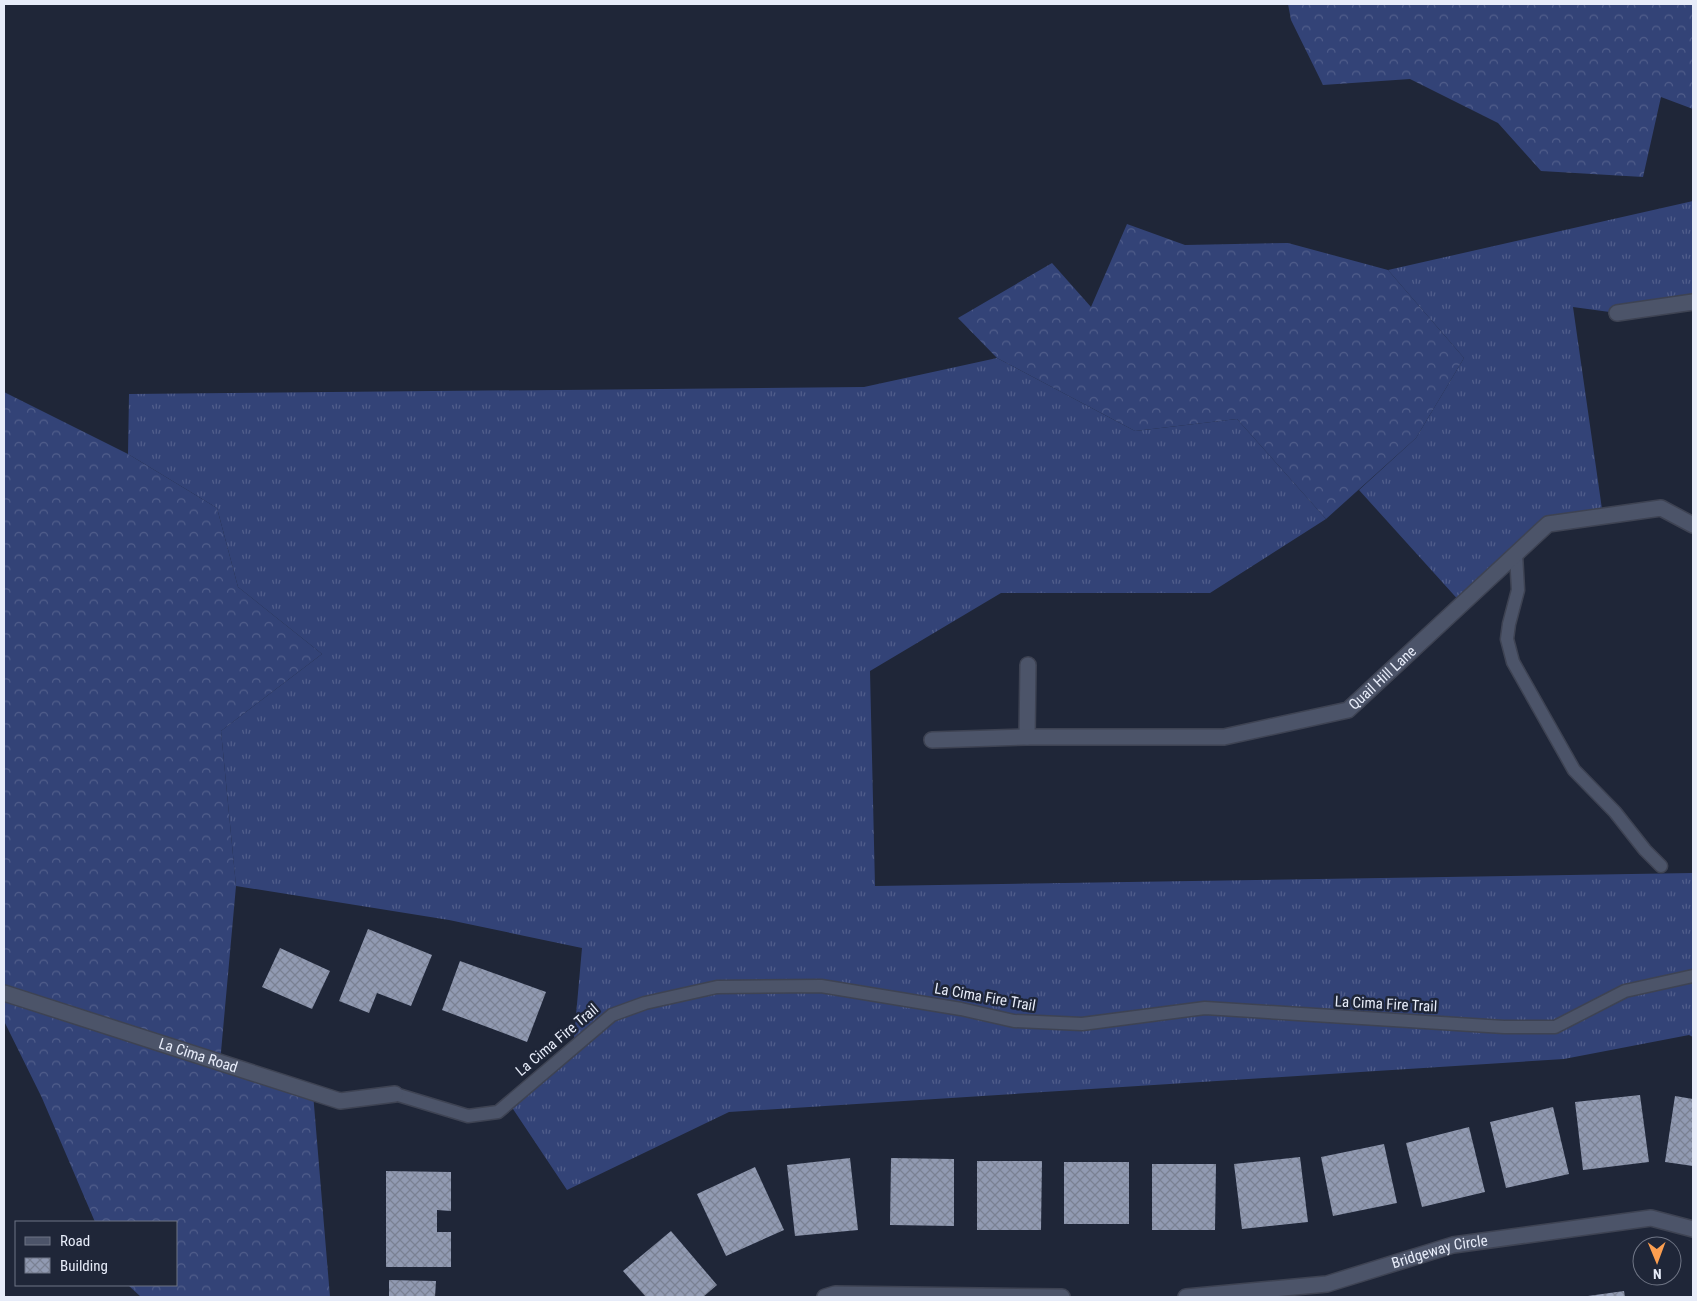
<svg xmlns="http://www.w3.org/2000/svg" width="1697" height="1301" font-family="'Roboto Condensed',sans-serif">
<defs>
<pattern id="grass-tufts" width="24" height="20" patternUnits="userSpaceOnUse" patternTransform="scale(1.25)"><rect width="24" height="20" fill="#334377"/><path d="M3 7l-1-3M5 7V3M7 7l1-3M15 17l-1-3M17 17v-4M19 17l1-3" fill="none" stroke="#515e8b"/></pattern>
<pattern id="forest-crowns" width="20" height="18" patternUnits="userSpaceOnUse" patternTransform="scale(1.25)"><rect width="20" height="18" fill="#334377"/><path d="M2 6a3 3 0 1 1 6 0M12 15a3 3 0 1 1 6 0" fill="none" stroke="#515e8b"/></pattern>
<pattern id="building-cross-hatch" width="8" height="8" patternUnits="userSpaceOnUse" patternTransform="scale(1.25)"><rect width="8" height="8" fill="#919ab2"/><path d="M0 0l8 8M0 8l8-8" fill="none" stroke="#7a8193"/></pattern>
</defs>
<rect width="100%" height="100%" fill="#1f2638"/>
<g fill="url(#grass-tufts)">
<path d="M1693,201V302L1617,313L1573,307L1603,516L1548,524L1462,604L1359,490L1416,438L1464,358L1388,270Z"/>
<path d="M997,358L1135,431L1237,419L1326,519L1210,593H1001L870,671L875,886L1693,873V1037L1689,1035L1564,1059L729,1112L567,1190L509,1103L573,1049L582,948L449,920L236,886L221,731L322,654L238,587L217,508L128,454L129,394L864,387Z"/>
</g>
<g fill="url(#forest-crowns)">
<path d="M1288,4H1693V109L1661,97L1643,177L1541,171L1498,123L1410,79L1323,85L1291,20Z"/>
<path d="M1127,224L1185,245L1288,243L1388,270L1464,358L1416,438L1326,519L1237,419L1135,431L997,358L958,318L1052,263L1091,307Z"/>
<path d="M4,392L128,454L217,508L238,587L322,654L221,731L236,886L220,1063L313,1093L330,1297H141L128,1285H176V1222H95L42,1098L4,1021Z"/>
</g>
<g fill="url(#building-cross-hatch)">
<path d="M368,929L432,955L411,1006L377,993L369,1013L339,1001Z"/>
<path d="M280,948L330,971L312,1009L262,987Z"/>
<path d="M460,961L546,992L527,1042L442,1010Z"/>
<path d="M1640,1095L1649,1162L1583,1170L1575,1102Z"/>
<path d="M1675,1096L1693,1099V1166L1665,1162Z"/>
<path d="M1553,1107L1569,1174L1506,1188L1490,1122Z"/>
<path d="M1469,1127L1485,1192L1422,1207L1406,1143Z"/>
<path d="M1384,1144L1397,1203L1333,1216L1321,1157Z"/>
<path d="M1300,1157L1308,1222L1242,1229L1234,1164Z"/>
<path d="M850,1158L858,1230L795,1236L787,1165Z"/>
<path d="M891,1158L954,1159V1226L890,1225Z"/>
<path d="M977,1161H1042L1041,1230H977Z"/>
<rect x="1064" y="1162" width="65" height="62"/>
<path d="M1152,1164H1216L1215,1230H1152Z"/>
<path d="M755,1167L784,1230L726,1256L697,1194Z"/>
<path d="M386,1171L451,1172V1211L437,1210V1232H451V1267H386Z"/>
<path d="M671,1231L717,1285L703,1297H646L623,1271Z"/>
<path d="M389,1280L436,1281L435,1297H389Z"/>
<path d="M1624,1291L1625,1297H1588V1296Z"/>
</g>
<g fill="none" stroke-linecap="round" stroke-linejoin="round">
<defs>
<g id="service">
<path d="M1516,554L1518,590L1509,624L1507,639L1513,662L1574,770L1615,812L1645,850L1661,866"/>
<path d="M395,1094L468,1116L498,1112L612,1015L645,1003L717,987L821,986L961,1009L1014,1021L1082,1024L1205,1008L1504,1027H1555L1625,991L1693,976"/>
</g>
<g id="minor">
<path d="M1617,313L1693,302"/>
<path d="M1027,737L1028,665"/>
<path id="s1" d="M932,740L1027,737H1224L1348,710L1548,524L1661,508L1693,525"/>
<path id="s2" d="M4,993L340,1101L395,1094"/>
<path d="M825,1297L835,1294L1062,1297"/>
<path id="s3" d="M1186,1297L1327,1284L1453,1245L1651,1218L1693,1229"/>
</g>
</defs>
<use href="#service" stroke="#3e4353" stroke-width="15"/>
<use href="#minor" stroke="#3e4353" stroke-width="18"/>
<use href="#service" stroke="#4c5469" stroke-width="12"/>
<use href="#minor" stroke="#4c5469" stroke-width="15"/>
</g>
<g text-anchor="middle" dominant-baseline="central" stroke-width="5" stroke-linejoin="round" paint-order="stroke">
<g font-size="15" fill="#e7ecf9" stroke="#1f2638">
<text stroke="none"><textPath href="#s1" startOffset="466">Quail Hill Lane</textPath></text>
<text transform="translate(985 997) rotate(10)">La Cima Fire Trail</text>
<text transform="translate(1386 1004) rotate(3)">La Cima Fire Trail</text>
<text transform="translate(557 1040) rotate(-40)">La Cima Fire Trail</text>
<text stroke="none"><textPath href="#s2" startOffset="204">La Cima Road</textPath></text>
<text stroke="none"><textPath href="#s3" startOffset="259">Bridgeway Circle</textPath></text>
</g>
</g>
<rect width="1697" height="1301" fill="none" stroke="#e7ecf9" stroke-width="10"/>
<rect x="15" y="1221" width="162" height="65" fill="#1f2638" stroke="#6f7585"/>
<rect x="25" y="1237" width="25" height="8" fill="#4c5469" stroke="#6f7585"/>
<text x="60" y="1246" font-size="15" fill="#e7ecf9">Road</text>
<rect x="25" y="1258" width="25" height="15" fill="url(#building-cross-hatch)" stroke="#6f7585"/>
<text x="60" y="1271" font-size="15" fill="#e7ecf9">Building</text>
<g transform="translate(1657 1261) rotate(179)"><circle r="24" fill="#1f2638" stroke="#6f7585"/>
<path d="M0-4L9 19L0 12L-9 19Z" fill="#fb9e50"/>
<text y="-8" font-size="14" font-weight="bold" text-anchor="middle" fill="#e7ecf9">N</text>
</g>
</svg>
